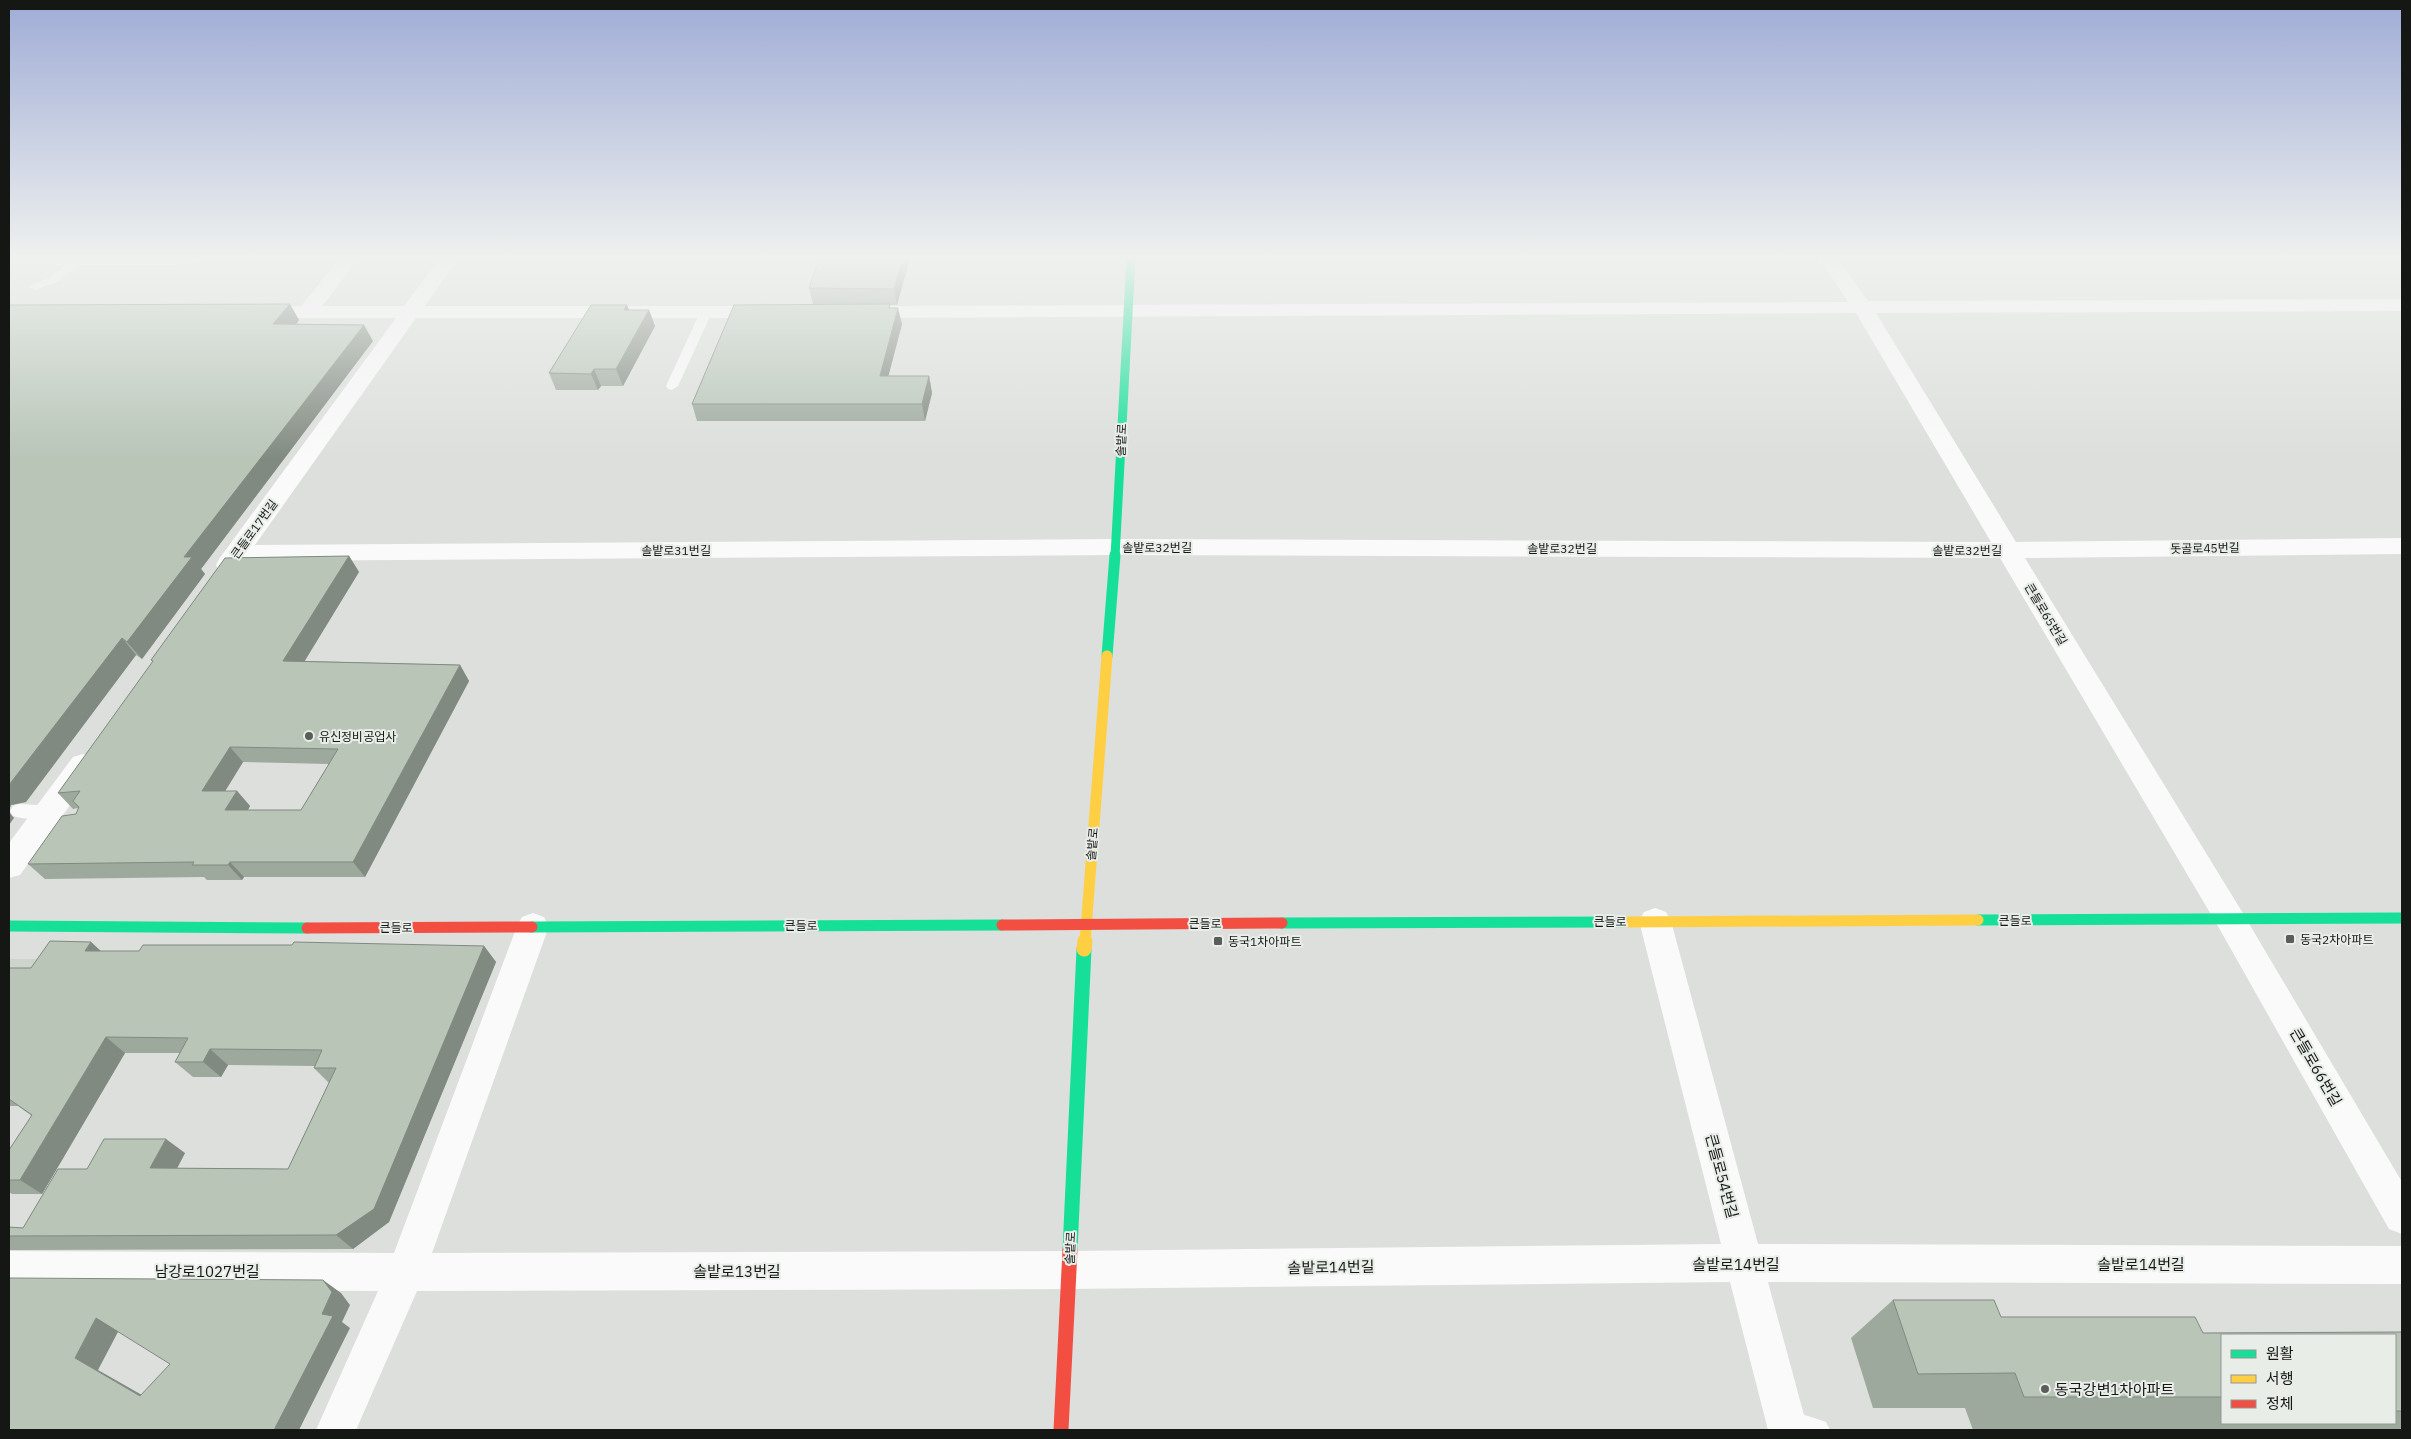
<svg xmlns="http://www.w3.org/2000/svg" width="2411" height="1439" font-family="'IBM Plex Sans','Noto Sans KR',sans-serif">
<rect width="100%" height="100%" fill="#dcdfdc"/>
<path fill="#cdd4cc" d="M9,959H40L9,1003Z"/>
<g fill="none" stroke-linecap="round" stroke-linejoin="round">
<g fill="#fafafa" fill-rule="evenodd">
<path d="M9,258H210L204,261L179,265H79L57,282L35,290L29,287L31,285L49,278L65,265L9,264Z"/>
<path d="M706,308L712,312L678,386L672,390L668,389L666,386L700,312Z"/>
<path d="M19,804L56,806L59,811L56,816C44,820 25,820 13,816L10,811L13,806Z"/>
<path d="M1787,1409L1826,1422L1830,1430L1779,1429L1775,1421L1779,1413Z"/>
</g>
<g fill="#fafafa" fill-rule="evenodd">
<path d="M340,258H359L322,306H404L440,258H458L425,306H767L774,308L777,312L774,316L767,318H416L255,545L1116,539L1991,542L1856,313L863,318L856,316L853,312L856,308L863,306L1848,302L1819,258H1837L1868,301L2402,299V311L1876,313L2016,542L2402,538V554L2025,558L2241,910L2402,1182V1234L2389,1229L2219,928L2000,558L1116,555L244,561C236,571 232,574 219,571L216,565L219,559L396,318H258L251,316L248,312L251,308L301,306Z"/>
<path d="M83,754L93,757L97,765L93,773L20,875L9,878V843L73,757Z"/>
<path d="M1655,908L1666,912L1671,921L1758,1244L2402,1246V1284L1768,1282L1808,1430H1768L1730,1282L1069,1289L417,1291L356,1430H316L378,1291L9,1289V1251L394,1253L517,926L522,917L533,913L544,917L549,926L432,1253L1069,1251L1721,1244L1639,921L1644,912Z"/>
</g>
<path stroke="#16e098" stroke-width="9" d="M1115,557L1131,258"/>
<g stroke="#16e098" stroke-width="11">
<path d="M1107,656L1115,555"/>
<path d="M1978,920L2402,918"/>
<path d="M1282,923L1624,922"/>
<path d="M9,926L307,928"/>
<path d="M532,927L1002,925"/>
</g>
<path stroke="#16e098" stroke-width="15" d="M1070,1250L1084,949"/>
<g stroke="#ffcf43" stroke-width="11">
<path d="M1624,922L1978,920"/>
<path d="M1085,942L1107,656"/>
</g>
<path stroke="#ffcf43" stroke-width="15" d="M1084,949L1085,941"/>
<g stroke="#f24e42" stroke-width="11">
<path d="M1002,925L1282,923"/>
<path d="M307,928L532,927"/>
</g>
<path stroke="#f24e42" stroke-width="15" d="M1061,1430L1070,1250"/>
</g>
<g fill="#9ea99d" fill-rule="evenodd">
<path d="M820,258H910L897,305H890V308L902,324L888,376H929L932,393L925,421H697L692,404L813,304L809,288Z"/>
<path d="M9,305L299,320L296,325L373,341L201,569L205,574L142,659L136,655L26,802L11,805Z"/>
<path d="M627,305L629,310H649L655,326L623,386H601L598,390H556L549,373Z"/>
<path d="M349,556L359,572L304,661L460,665L469,681L365,877H244L242,880H207L204,877L45,879L28,864L76,814L78,808L73,809L58,793L153,662L151,660ZM243,762L329,764L301,810H248L250,806L237,791H225Z"/>
<path d="M91,942L101,951H139L484,946L496,962L389,1222L353,1249L9,1250V1227L23,1228L87,1169L185,1153L177,1168L288,1169L329,1083L314,1068L315,1066L228,1065L221,1077H193L175,1062L180,1053H125L42,1194H12L9,1192V1150L32,1116L18,1106H9V968H31Z"/>
<path d="M1893,1300L2001,1317L2203,1333L2402,1332V1430H1973L1965,1408H1873L1851,1338ZM2222,1335H2395V1423H2222Z"/>
</g>
<g fill="#818a80">
<path d="M903,258H910L897,305L894,289Z"/>
<path d="M290,304L299,320L282,341L273,324Z"/>
<path d="M627,305L633,321L624,310Z"/>
<path d="M898,308L902,324L884,393L880,376Z"/>
<path d="M649,310L655,326L623,386L616,369Z"/>
<path d="M364,325L373,341L201,569L205,574L142,659L127,642L184,557Z"/>
<path d="M594,369L601,386L598,390L591,374Z"/>
<path d="M929,376L932,393L925,421L922,404Z"/>
<path d="M349,556L359,572L295,677L283,661Z"/>
<path d="M122,638L136,655L26,802L11,805L9,811V785Z"/>
<path d="M460,665L469,681L365,877L353,862Z"/>
<path d="M230,747L243,762L216,806L202,791Z"/>
<path d="M237,791L250,806L239,826L225,810Z"/>
<path d="M9,812L14,818L9,825Z"/>
<path d="M230,862L244,877L242,880L228,865Z"/>
<path d="M91,942L109,959L85,951Z"/>
<path d="M484,946L496,962L389,1222L353,1249L336,1235Z"/>
<path d="M106,1037L125,1053L42,1194L20,1180Z"/>
<path d="M210,1049L228,1065L221,1077L203,1062Z"/>
<path d="M166,1139L185,1153L170,1182L150,1168Z"/>
<path d="M323,1280L341,1293L350,1305L342,1322L350,1328L299,1430H274L322,1314Z"/>
<path d="M96,1318L119,1330L98,1370L163,1407L140,1396L75,1358Z"/>
</g>
<g fill="#b8c5b7" stroke="#818a80" fill-rule="evenodd">
<path d="M820,258H903L894,289L809,288Z"/>
<path d="M290,304L273,324L364,325L184,557H192L127,642L122,638L9,785V305Z"/>
<path d="M890,304L889,308H898L880,376H929L922,404H692L734,305Z"/>
<path d="M591,305H627L624,310H649L616,369H594L591,374L549,373Z"/>
<path d="M349,556L283,661L460,665L353,862H230L228,865H192L194,862L28,864L62,816L76,814L79,807L73,801L80,791L58,793L153,661L151,660L225,558ZM230,747L338,749L301,810H225L237,791H202Z"/>
<path d="M50,941L91,942L85,951H139L143,945H292L294,942L484,946L374,1209L336,1235L9,1236V1227L23,1228L58,1169H87L104,1139H166L150,1168L288,1169L336,1068H314L322,1050L210,1049L203,1062H175L188,1038L106,1037L20,1180H9V1150L32,1115L9,1099V968H31Z"/>
<path d="M9,1278L323,1280L332,1292L322,1314L333,1316L274,1430H9ZM96,1318L170,1364L140,1396L75,1358Z"/>
<path d="M1893,1300H1994L2001,1317H2195L2203,1333L2402,1332V1411H2395V1335H2222V1397H2024L2015,1373L1918,1374Z"/>
</g>
<linearGradient id="sky" x2="0" y2="1"><stop stop-color="#9facd6"/><stop offset="0.56" stop-color="#eff1ef"/><stop offset="1" stop-color="#eff1ef" stop-opacity="0"/></linearGradient>
<rect width="2411" height="459" fill="url(#sky)"/>
<g fill="#5b5d5b" stroke="#e8ede8" stroke-width="2">
<circle cx="309" cy="736" r="5"/>
<rect x="2285" y="934" width="10" height="10" rx="2.5"/>
<rect x="1213" y="936" width="10" height="10" rx="2.5"/>
<circle cx="2045" cy="1389" r="5"/>
</g>
<g text-anchor="middle" dominant-baseline="central" stroke-width="4" stroke-linejoin="round" paint-order="stroke">
<g font-size="12" fill="#151715" stroke="#e8ede8">
<text transform="translate(1121 440) rotate(-87)">솔밭로</text>
<text transform="translate(254 529) rotate(-54)">큰들로17번길</text>
<text x="1157" y="547">솔밭로32번길</text>
<text x="1562" y="548">솔밭로32번길</text>
<text transform="translate(2205 548) rotate(-1)">돗골로45번길</text>
<text x="676" y="550">솔밭로31번길</text>
<text x="1967" y="550">솔밭로32번길</text>
<text transform="translate(2046 614) rotate(59)">큰들로65번길</text>
<text transform="translate(1092 844) rotate(-85)">솔밭로</text>
<text x="2015" y="920">큰들로</text>
<text x="1610" y="921">큰들로</text>
<text x="1205" y="923">큰들로</text>
<text x="801" y="925">큰들로</text>
<text x="396" y="927">큰들로</text>
<text transform="translate(1070 1248) rotate(-87)">솔밭로</text>
</g>
<g font-size="12" fill="#151715" stroke="#e8ede8" text-anchor="start">
<text x="319" y="736">유신정비공업사</text>
<text x="2300" y="939">동국2차아파트</text>
<text x="1228" y="941">동국1차아파트</text>
</g>
<g font-size="15" fill="#151715" stroke="#e8ede8">
<text transform="translate(2316 1067) rotate(60)">큰들로66번길</text>
<text transform="translate(1722 1176) rotate(75)">큰들로54번길</text>
<text x="1736" y="1264">솔밭로14번길</text>
<text x="2141" y="1264">솔밭로14번길</text>
<text transform="translate(1331 1267) rotate(-1)">솔밭로14번길</text>
<text x="207" y="1271">남강로1027번길</text>
<text x="737" y="1271">솔밭로13번길</text>
</g>
<g font-size="15" fill="#151715" stroke="#e8ede8" text-anchor="start">
<text x="2055" y="1389">동국강변1차아파트</text>
</g>
</g>
<rect width="2411" height="1439" fill="none" stroke="#151715" stroke-width="20"/>
<rect x="2221" y="1334" width="175" height="90" fill="#e8ede8" stroke="#949794"/>
<rect x="2231" y="1350" width="25" height="8" fill="#16e098" stroke="#949794"/>
<text x="2266" y="1359" font-size="15" fill="#151715">원활</text>
<rect x="2231" y="1375" width="25" height="8" fill="#ffcf43" stroke="#949794"/>
<text x="2266" y="1384" font-size="15" fill="#151715">서행</text>
<rect x="2231" y="1400" width="25" height="8" fill="#f24e42" stroke="#949794"/>
<text x="2266" y="1409" font-size="15" fill="#151715">정체</text>
</svg>
